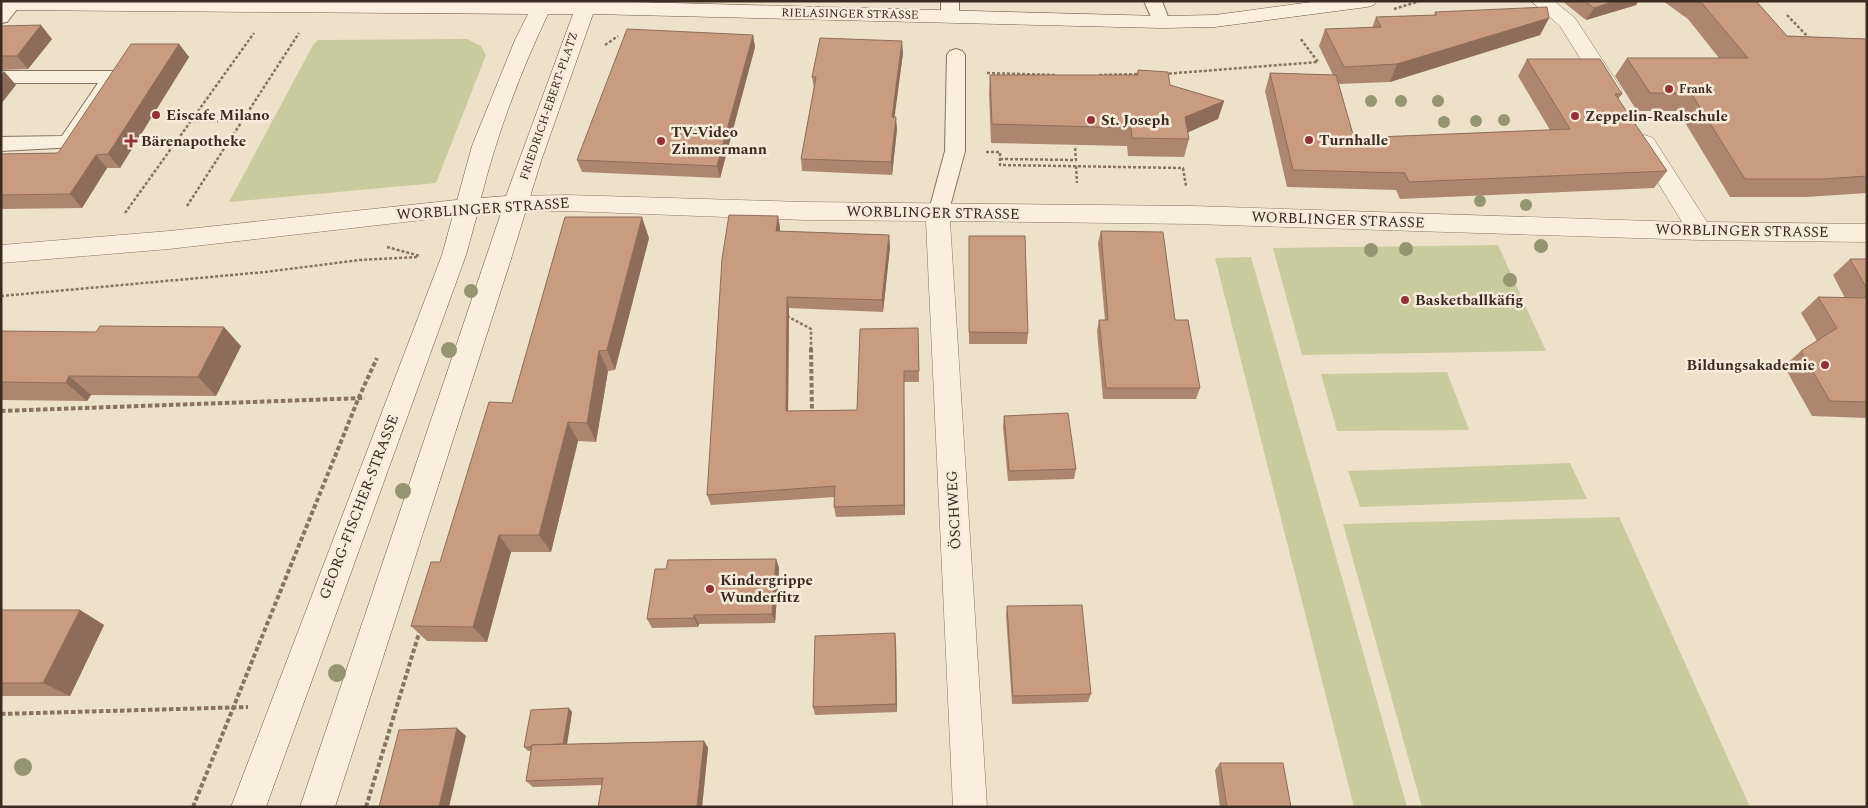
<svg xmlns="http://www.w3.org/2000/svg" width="1868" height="808" font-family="Spectral,serif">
<rect width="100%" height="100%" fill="#ede1ca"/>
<g fill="#c8cb9e">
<path d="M467,39L481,46L486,55L436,183L229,202L313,45L318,40Z"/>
<path d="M1498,245L1546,351L1302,355L1273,248Z"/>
<path d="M1251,257L1407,807H1354L1215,258Z"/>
<path d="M1447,372L1469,430L1337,431L1321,374Z"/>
<path d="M1570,463L1587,499L1360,507L1348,471Z"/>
<path d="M1619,517L1750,807H1422L1343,524Z"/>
</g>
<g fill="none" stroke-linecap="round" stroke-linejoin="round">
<defs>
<g id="lane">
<path d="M5,1H19L21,4L7,22L1,23V6Z"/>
<path d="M941,1H959V16L956,20H944L941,16Z"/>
<path d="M1144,1H1162L1170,22L1167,26H1155Z"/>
<path d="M956,49L962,51L965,55V151L948,214L945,219L938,221L931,219L928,214L945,151L947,55L950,51Z"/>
<path d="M1,71H112L119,73L121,77L75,147L1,151V137L62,136L98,83H1Z"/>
</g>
<g id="street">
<path d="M1531,1H1554L1575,18L1622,90L1619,95L1611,97L1603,95L1560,26Z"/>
<path d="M1645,135L1653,138L1707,222L1867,224V242L1700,240L1193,224L950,221L987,807H953L926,221L805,220L567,211L515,212L507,210L503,204L507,198L515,196L567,195L805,202L1193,206L1682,222L1634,143L1637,138Z"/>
<path d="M466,199L474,201L478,207L474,213L466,215L169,249L1,263V245L169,231Z"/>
</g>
<path id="secondary" d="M1,1H598L1161,16L1215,15L1319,1H1377L1374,5L1367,7L1215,27L1161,28L593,14L541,161L511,259L335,807H300L501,213L477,215L466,255L266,807H231L442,255L472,146L515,40L528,14L1,10ZM548,14H573L506,196L481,198C497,134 520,73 548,14Z"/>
</defs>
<use href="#lane" stroke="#89735f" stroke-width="2"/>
<use href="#street" stroke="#89735f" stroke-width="1"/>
<use href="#secondary" stroke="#6b5542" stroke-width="1"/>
<g stroke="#89735f" stroke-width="2.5" stroke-dasharray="3 2" stroke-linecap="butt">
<path d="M1394,9L1420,1"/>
<path d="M1787,15L1809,38"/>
<path d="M605,45L618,36"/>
<path d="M987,73L1056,75"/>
<path d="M1164,74L1318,62L1300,38"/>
<path d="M1099,75L1141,74"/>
<path d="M192,121H242"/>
<path d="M986,152H1000V165L1183,168L1186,186"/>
<path d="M1000,159L1076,160L1075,146"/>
<path d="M1076,166L1077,183"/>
<path d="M187,206L299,33"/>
<path d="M125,213L254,33"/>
<path d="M387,247L420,256"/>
<path d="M1,296L265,272L360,260L417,257"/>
<path d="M787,316L811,329V349"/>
</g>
<g stroke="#89735f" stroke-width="4" stroke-dasharray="4.5 2.5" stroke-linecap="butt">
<path d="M811,348L812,413"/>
<path d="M1,411L365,398"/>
<path d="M1,714L248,707"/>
<path d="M193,807L359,397L377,358"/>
<path d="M366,807L420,630"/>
</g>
<use href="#lane" fill="#f8efdd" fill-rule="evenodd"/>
<use href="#street" fill="#f8efdd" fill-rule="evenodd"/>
<use href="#secondary" fill="#f8efdd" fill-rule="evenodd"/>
</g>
<g fill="#949571">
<circle cx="1371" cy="101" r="6"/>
<circle cx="1401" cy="101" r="6"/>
<circle cx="1438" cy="101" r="6"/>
<circle cx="1504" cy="120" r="6"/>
<circle cx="1476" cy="121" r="6"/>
<circle cx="1444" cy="122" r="6"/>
<circle cx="1480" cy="201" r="6"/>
<circle cx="1526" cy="205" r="6"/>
<circle cx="1541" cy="246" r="7"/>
<circle cx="1406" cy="249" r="7"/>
<circle cx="1371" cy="250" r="7"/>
<circle cx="1510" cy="280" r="7"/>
<circle cx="471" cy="291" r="7"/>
<circle cx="449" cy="350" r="8"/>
<circle cx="403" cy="491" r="8"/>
<circle cx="337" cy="673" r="9"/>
<circle cx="23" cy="767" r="9"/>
</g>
<g fill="#ad866f">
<path d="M1562,1H1638L1636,5L1586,20Z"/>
<path d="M1663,1H1756L1787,36L1867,39V193L1806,197H1730L1678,111H1637L1615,76L1627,58H1719L1688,19Z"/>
<path d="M1435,12L1549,18L1540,35L1390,82L1338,84L1354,138L1550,130L1518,76L1527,59L1622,94L1618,99L1667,171L1654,188L1400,199L1396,190L1287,187L1265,91L1270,73L1333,75L1319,46L1325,29L1372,28L1376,17L1434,15Z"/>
<path d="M1,26L52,39L28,69L1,70Z"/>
<path d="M753,35L755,47L720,178L582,172L577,160Z"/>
<path d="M179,44L189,57L120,168H107L82,208L1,209V154L58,153Z"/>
<path d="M903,53L894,117L897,129L892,175L802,171L801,159L814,88L812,77Z"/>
<path d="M1138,70L1170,85L1224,101L1218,119L1188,132L1189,139L1184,157L1128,156L1127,146L991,143L989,93L990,75H1137Z"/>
<path d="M778,216L780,228V231L889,235L890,247L883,312L789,308L788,411L857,410L918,328L919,382H904L905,515L836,517L834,507L835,497L711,505L707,495Z"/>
<path d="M1101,231L1175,320L1200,388L1196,399H1103L1097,331L1099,320H1105L1098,243Z"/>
<path d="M969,236L1028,333L1027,344H969Z"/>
<path d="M649,238L615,370L608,371L596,442L578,441L551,552H511L487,642L427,641L411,626L512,403Z"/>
<path d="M1850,259H1867V418L1812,416L1784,366L1801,351L1817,341L1801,313L1818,297L1845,298L1833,275Z"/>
<path d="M1,331L241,346L216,396L91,395L87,401L1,400Z"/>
<path d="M1004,416L1076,469L1074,479L1008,481L1003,427Z"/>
<path d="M776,559L779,568L775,623L699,624L698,627L652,628L647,619L666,569Z"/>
<path d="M1007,606L1091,694L1088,702L1012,704L1006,615Z"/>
<path d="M1,610H80L104,625L70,696H1Z"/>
<path d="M896,641L897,712L815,715L813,707Z"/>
<path d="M572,712L567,744L704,741L708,748L702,807H598L602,785L533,787L526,781L531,751H528L524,747Z"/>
<path d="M1220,763L1291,807H1220L1215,770Z"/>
</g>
<g fill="#8d6d5a">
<path d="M1615,1H1638L1636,5L1586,20L1594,8Z"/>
<path d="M1549,18L1540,35L1390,82L1397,64Z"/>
<path d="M41,25L52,39L28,69L17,56Z"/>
<path d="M753,35L755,47L720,178L717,166Z"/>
<path d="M902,41L903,53L893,129L892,117Z"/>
<path d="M179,44L189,57L120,168L108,154Z"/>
<path d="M4,71L16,85L1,104V75Z"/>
<path d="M1224,101L1218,119L1180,136L1185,117Z"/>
<path d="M896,117L897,129L892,175L891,162Z"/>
<path d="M96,155L107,168L82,208L70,194Z"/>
<path d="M778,216L780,228L778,243L776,231Z"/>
<path d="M642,217L649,238L615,370L607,350Z"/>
<path d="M889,235L890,247L883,312L882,300Z"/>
<path d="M787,297L789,308L788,422L786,411Z"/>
<path d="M224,327L241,346L216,396L198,377Z"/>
<path d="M599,351L608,371L596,442L587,423Z"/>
<path d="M904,371V382L905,515L904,505Z"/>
<path d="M69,376L91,395L87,401L66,383Z"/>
<path d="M568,422L578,441L551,552L539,535Z"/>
<path d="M499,535L511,552L487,642L473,627Z"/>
<path d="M776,559L779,568L775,623L772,614Z"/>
<path d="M80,610L104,625L70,696L43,683Z"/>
<path d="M694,615L699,624L698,627L694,618Z"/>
<path d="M895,633L896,641L897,712L896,704Z"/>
<path d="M569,708L572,712L566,750L562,747Z"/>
<path d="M457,728L466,736L449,807H439Z"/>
<path d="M704,741L708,748L702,807H697Z"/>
</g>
<g fill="#c99c81" stroke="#8d6d5a">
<path d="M1585,1H1615L1594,8Z"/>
<path d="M1700,1H1756L1787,36L1867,39V176L1823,179H1745L1691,93H1650L1627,58H1748Z"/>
<path d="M1547,7L1549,18L1397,64L1344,67L1325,29L1381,27L1376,17L1437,15L1435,12Z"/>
<path d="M41,25L17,56H1V26Z"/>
<path d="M627,29L753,35L717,166L577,160Z"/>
<path d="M820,38L902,41L892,117H896L891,162L801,159L816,77H812Z"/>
<path d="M131,44H179L108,154L96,155L70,194L1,195V154L58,153Z"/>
<path d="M1527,59H1600L1622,94H1615L1667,171L1409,182L1405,173L1293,170L1270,73L1336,75L1354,138L1570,129Z"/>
<path d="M1138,70L1168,72L1170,85L1224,101L1185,117L1189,139L1132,138L1131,128L992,124L990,75H1138Z"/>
<path d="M729,215L778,216L776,231L889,235L882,300L787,297L786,411L857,410L860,329L918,328L919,371H904V505L834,507L835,486L707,495L722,259Z"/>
<path d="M565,217H642L607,350L599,351L587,423L568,422L539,535H499L473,627L411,626L431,562H440L489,402L512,403Z"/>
<path d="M1101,231L1163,232L1175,320H1188L1200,388H1106L1099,320H1108Z"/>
<path d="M969,236H1025L1028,333L969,332Z"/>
<path d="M1850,259H1867V289Z"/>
<path d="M1818,297L1867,298V402L1830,401L1801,351L1837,328Z"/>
<path d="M100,326L224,327L198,377L69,376L66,383L1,382V331L96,332Z"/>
<path d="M1068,413L1076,469L1009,471L1004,416Z"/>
<path d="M776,559L772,614L694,615V618L647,619L655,569H666L668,560Z"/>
<path d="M1082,605L1091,694L1013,696L1007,606Z"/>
<path d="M1,610H80L43,683H1Z"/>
<path d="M895,633L896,704L813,707L815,636Z"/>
<path d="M569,708L563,744L532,745L531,747H524L531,710Z"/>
<path d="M457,728L439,807H379L399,730Z"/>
<path d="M704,741L697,807H598L603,778L526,781L532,745Z"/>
<path d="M1220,763H1283L1291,807H1227Z"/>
</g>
<g fill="#953136" stroke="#f5ebd9" stroke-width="2">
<circle cx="1669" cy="89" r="5"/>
<circle cx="156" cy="115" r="5"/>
<circle cx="1575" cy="116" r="5"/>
<circle cx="1091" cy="120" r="5"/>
<circle cx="1309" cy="140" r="5"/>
<path d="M128.5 133.5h5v5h5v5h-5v5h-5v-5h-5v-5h5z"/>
<circle cx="661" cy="141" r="5"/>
<circle cx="1405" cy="300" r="5"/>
<circle cx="1825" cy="365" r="5"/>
<circle cx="710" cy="589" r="5"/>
</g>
<g text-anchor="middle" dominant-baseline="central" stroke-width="5" stroke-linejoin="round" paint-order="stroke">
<g font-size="12" fill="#3a2c21" stroke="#f5ebd9">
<text transform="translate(850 14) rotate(1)">RIELASINGER STRASSE</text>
<text transform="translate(549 106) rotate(-71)">FRIEDRICH-EBERT-PLATZ</text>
</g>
<g font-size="12" font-weight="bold" fill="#3a2c21" stroke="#f5ebd9" text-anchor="start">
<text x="1679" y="89">Frank</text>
</g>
<g font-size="15" font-weight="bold" fill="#3a2c21" stroke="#f5ebd9" text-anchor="start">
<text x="166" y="115">Eiscafe Milano</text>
<text x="1585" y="116">Zeppelin-Realschule</text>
<text x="1101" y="120">St. Joseph</text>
<text x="671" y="132">TV-Video<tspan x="671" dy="17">Zimmermann</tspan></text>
<text x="1319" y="140">Turnhalle</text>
<text x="141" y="141">Bärenapotheke</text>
<text x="1415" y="300">Basketballkäfig</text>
<text x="1815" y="365" text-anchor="end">Bildungsakademie</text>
<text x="720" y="580">Kindergrippe<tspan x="720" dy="17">Wunderfitz</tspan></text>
</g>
<g font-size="15" fill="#3a2c21" stroke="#f5ebd9">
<text transform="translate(483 209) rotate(-4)">WORBLINGER STRASSE</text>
<text transform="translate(933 213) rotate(1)">WORBLINGER STRASSE</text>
<text transform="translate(1338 220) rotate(2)">WORBLINGER STRASSE</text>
<text transform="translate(1742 231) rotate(1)">WORBLINGER STRASSE</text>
<text transform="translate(359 507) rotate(-69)">GEORG-FISCHER-STRASSE</text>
<text transform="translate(954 510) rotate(-93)">ÖSCHWEG</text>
</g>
</g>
<rect width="1868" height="808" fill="none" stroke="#3a2c21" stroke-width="5"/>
</svg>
